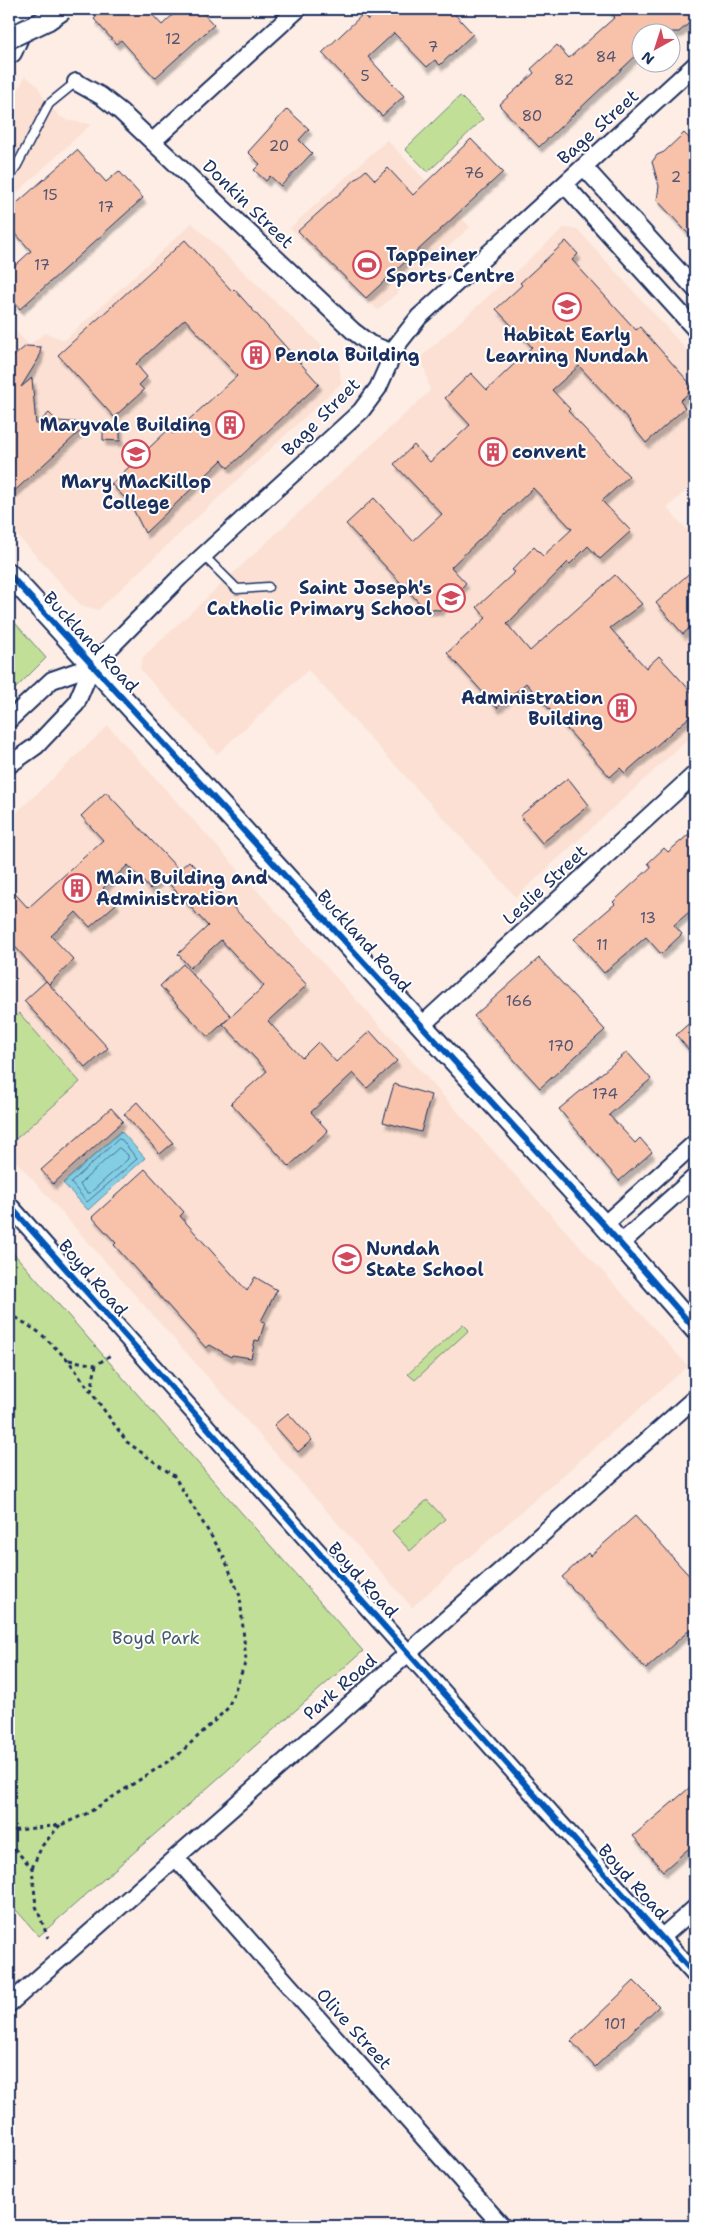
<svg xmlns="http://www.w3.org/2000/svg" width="704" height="2235" font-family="'Shantell Sans',sans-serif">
<defs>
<filter id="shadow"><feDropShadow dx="3" dy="5.5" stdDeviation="1" flood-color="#0004"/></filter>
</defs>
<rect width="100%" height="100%" fill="#fdede5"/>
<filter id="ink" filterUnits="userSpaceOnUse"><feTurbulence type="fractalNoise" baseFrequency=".02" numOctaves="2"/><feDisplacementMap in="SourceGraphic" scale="10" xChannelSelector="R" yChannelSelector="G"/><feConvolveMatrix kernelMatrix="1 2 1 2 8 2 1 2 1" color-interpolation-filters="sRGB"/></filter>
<g filter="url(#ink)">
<g fill="#fbe0d3">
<path d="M25,76L37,85L44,99L59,116L69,121L91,124L9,200V111Z"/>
<path d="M387,140L470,227L378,310L290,228Z"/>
<path d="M192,223L339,362L341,383L98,610L81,605L9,526V325L29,345L45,333L65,340Z"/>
<path d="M564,228L577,229L695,359V482L667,508L695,539V733L516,897L308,670L217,754L140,669L143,657L430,391L422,356Z"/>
<path d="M108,726L688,1366L412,1607L9,1153V820Z"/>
</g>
<g fill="#c2df97" stroke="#6e877a">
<path d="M460,96L483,119L428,172L405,149Z"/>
<path d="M9,616L46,658L9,695Z"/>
<path d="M19,1013L80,1082L9,1145V1022Z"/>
<path d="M9,1248L363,1651L39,1936L9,1902Z"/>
<path d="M463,1324L469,1330L415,1380L408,1374Z"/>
<path d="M427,1500L445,1519L410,1551L392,1531Z"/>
</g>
<path fill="#84cee4" stroke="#5a8eae" d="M121,1131L145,1158L88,1210L63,1183Z"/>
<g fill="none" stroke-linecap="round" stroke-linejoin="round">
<g stroke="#456f94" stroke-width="1">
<path d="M119,1139L122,1140L137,1159L87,1202L71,1183Z"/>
<path d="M119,1148L128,1155V1159L90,1193H87L80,1185L81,1183Z"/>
</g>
</g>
<g fill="#f7c2a9" stroke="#1b2f5e" filter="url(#shadow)">
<path d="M105,9H147L162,25L179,9H199L214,25L155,78L121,40L116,44L94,19Z"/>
<path d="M379,9H450L473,34L440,65L435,60L427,67L394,33L368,57L404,96L382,116L322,53L363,14L368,20Z"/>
<path d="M607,9H695V18L679,32H642V50L539,147L499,105L534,73L531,69L557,45L569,58L615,17Z"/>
<path d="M287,109L309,129L299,140L312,153L281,186L270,176L266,181L254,170L260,164L248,152Z"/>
<path d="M684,133L695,144V241L657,200L659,186L652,162L657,155L664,152Z"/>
<path d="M471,139L503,172L366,298L298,231L366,170L375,180L388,168L413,195Z"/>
<path d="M77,150L106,182L119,171L143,198L20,309L9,296V271L31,251L9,226V210Z"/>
<path d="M185,240L232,291L234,289L319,384L228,468L222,460L145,533L130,503L111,484L169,429L173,434L237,376L185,319L136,364L147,377L139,385L144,390L114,417L58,355Z"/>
<path d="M566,241L578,254L572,260L636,330L640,327L694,388L680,401L685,408L646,443L629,422L630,421L579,366L552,390L570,409L568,411L629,476L602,501L631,531L600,559L588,546L570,564L568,562L507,624L530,651L615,575L642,604L610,628L646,668L659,656L695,696V712L625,773L620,768L610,777L526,683L497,708L447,653L486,618L477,607L515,572L512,570L534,547L543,556L572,529L533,488L451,567L466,583L440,610L425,609L346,524L374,498L413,541L442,514L394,464L414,445L430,462L470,425L445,398L471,373L487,390L532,347L496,309L522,285L520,283Z"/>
<path d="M26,346L41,347L39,358L21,387L32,378L36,425L49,413L57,421L89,423L9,496V360Z"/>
<path d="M103,424L120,426V441L103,440Z"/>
<path d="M695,568V623L683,634L656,603Z"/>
<path d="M568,778L589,805L542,843L520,816Z"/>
<path d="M106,792L179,870L189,861L307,985L268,1021L302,1058L318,1042L336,1062L370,1031L397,1061L367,1088L353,1073L311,1112L328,1131L289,1166L231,1103L267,1071L223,1024L264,986L221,940L190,968L178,954L208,926L163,877L150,889L128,865L103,888L117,903L90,927L76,912L51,936L74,960L49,984L9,940V887L28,908L103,840L81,816Z"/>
<path d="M695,829V907L674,925L682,934L661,954L646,937L604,973L574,939L615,904L613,902L651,867L648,863L664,848L668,852Z"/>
<path d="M539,958L605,1030L540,1088L474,1016Z"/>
<path d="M183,964L231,1016L208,1037L160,986Z"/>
<path d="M46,981L108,1048L86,1068L24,1001Z"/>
<path d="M695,1018V1057L676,1035Z"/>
<path d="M627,1052L651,1079L609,1115L635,1143L640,1138L652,1152L619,1181L559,1109Z"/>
<path d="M394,1084L431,1095L421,1132L383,1122Z"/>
<path d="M137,1102L173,1143L160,1154L124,1114Z"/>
<path d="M111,1108L123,1121L53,1184L41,1170Z"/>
<path d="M145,1169L184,1212L180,1216L247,1291L255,1277L277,1290L261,1321L265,1322L259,1341L255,1340L251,1358L232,1355L231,1357L210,1345L206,1348L114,1245L116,1243L92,1217Z"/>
<path d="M288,1413L312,1440L298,1452L274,1425Z"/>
<path d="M635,1516L695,1582V1625L646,1669L562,1577L588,1553L590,1556Z"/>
<path d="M695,1783V1843L663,1871L633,1836Z"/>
<path d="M634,1981L659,2006L595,2067L571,2041Z"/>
</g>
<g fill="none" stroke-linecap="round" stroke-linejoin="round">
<defs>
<g id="service">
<path d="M9,175L14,171L49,104L76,82"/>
<path d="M204,556L237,589L268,587"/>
</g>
<g id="minor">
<path d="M76,82L101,96L120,111L353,331L370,344L393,353"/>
<path d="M153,141L298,9"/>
<path d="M584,167L695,289"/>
<path d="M565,185L695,329"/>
<path d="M9,720L52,680L92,666"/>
<path d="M9,765L36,746L76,704L92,666L180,577L361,411L378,388L397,345L419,317L695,65"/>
<path d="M421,1026L695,774"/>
<path d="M9,1205L695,1975"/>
<path d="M604,1225L695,1143"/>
<path d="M620,1244L695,1177"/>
<path d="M176,1858L502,2226"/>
<path d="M662,1937L695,1908"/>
<path d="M9,2004L389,1670L695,1398"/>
</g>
<path id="tertiary" d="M9,574L604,1225L695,1329"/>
<path id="trunk" d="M9,50L27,9"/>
</defs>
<use href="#service" stroke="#1b2f5e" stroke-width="11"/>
<use href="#minor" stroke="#1b2f5e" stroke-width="20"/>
<use href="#tertiary" stroke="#1b2f5e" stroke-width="24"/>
<use href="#trunk" stroke="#1b2f5e" stroke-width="30"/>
<g stroke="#1b2f5e" stroke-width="3" stroke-dasharray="4 4" stroke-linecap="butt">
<path d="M9,1313L40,1333L68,1360L127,1442L174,1476L223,1555L240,1596L246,1661L228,1708L178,1755L88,1813L61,1825L9,1831"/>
<path d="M69,1360L96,1365"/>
<path d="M91,1392L96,1365L112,1354"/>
<path d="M9,1843L32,1868L36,1906L48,1938"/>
<path d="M32,1868L42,1846L60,1825"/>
</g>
<use href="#service" stroke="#fff" stroke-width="8"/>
<use href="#minor" stroke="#fff" stroke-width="16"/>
<use href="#tertiary" stroke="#fff" stroke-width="20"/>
<use href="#trunk" stroke="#fff" stroke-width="26"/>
<defs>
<path id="tertiary-bridge" d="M9,38L47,20L63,9"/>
</defs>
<use href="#tertiary-bridge" stroke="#1b2f5e" stroke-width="24" stroke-linecap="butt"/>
<use href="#tertiary-bridge" stroke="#fff" stroke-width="20"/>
<defs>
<g id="cycleway">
<path d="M9,574L604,1225L695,1329"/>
<path d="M9,1205L695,1975"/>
</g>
</defs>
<use href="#cycleway" stroke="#fff" stroke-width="9"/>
<use href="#cycleway" stroke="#0057b8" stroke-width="6"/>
</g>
</g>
<defs>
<symbol id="stadium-ring" viewBox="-11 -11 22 22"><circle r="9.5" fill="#fff" stroke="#d1495b" stroke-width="1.5"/><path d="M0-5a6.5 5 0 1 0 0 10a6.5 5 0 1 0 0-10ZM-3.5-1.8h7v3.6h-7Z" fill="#d1495b"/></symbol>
<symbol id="school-ring" viewBox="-11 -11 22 22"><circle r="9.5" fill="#fff" stroke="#d1495b" stroke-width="1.5"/><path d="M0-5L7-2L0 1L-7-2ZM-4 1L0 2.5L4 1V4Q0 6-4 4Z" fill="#d1495b"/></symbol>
<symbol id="building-ring" viewBox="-11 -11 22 22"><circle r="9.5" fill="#fff" stroke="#d1495b" stroke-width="1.5"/><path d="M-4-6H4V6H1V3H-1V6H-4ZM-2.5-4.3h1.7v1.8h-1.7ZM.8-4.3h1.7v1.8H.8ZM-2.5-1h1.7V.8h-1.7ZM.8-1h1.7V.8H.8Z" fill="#d1495b"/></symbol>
</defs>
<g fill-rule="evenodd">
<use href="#stadium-ring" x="351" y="249" width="32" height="32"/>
<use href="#school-ring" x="551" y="291" width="32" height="32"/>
<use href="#building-ring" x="240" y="339" width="32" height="32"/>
<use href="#building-ring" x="214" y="409" width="32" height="32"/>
<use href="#building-ring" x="477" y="436" width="32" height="32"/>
<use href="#school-ring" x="120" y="438" width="32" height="32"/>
<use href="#school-ring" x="435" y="582" width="32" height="32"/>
<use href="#building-ring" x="606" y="692" width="32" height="32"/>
<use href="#building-ring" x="61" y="872" width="32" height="32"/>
<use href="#school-ring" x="331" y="1243" width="32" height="32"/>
</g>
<g text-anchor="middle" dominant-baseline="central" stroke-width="4" stroke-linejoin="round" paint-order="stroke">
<g font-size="15" fill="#525471">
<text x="173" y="39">12</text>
<text x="433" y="47">7</text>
<text x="606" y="57">84</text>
<text x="365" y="76">5</text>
<text x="564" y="80">82</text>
<text x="532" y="116">80</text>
<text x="279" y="146">20</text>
<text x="474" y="173">76</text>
<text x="676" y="177">2</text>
<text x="50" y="195">15</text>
<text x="106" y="207">17</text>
<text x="42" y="265">17</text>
<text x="648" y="918">13</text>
<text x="602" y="945">11</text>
<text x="519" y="1001">166</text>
<text x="561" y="1046">170</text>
<text x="605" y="1094">174</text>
<text x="615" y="2024">101</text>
</g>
<g font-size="18" fill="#1b2f5e" stroke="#fff">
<text transform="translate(598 127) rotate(-42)">Bage Street</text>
<text transform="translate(248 204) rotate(44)">Donkin Street</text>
<text transform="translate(321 417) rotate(-45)">Bage Street</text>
<text transform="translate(91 642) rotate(47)">Buckland Road</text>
<text transform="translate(545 885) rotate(-43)">Leslie Street</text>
<text transform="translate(364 941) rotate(48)">Buckland Road</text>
<text transform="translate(93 1278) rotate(49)">Boyd Road</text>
<text transform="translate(363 1580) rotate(48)">Boyd Road</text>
<text transform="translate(340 1687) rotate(-41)">Park Road</text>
<text transform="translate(633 1882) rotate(48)">Boyd Road</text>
<text transform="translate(354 2029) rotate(48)">Olive Street</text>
</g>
<g font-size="18" font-weight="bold" fill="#1b2f5e" stroke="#fff" text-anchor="start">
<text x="386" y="255">Tappeiner<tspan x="386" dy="21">Sports Centre</tspan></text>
<text x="567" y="335" text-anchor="middle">Habitat Early<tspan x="567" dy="21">Learning Nundah</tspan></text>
<text x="275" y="355">Penola Building</text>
<text x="211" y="425" text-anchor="end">Maryvale Building</text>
<text x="512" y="452">convent</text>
<text x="136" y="482" text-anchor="middle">Mary MacKillop<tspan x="136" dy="21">College</tspan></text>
<text x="432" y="588" text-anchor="end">Saint Joseph's<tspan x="432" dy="21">Catholic Primary School</tspan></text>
<text x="603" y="698" text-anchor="end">Administration<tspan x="603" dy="21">Building</tspan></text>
<text x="96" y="878">Main Building and<tspan x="96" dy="21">Administration</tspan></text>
<text x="366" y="1249">Nundah<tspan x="366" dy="21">State School</tspan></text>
</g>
<g font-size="18" fill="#455b6c" stroke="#fff">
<text x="156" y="1638">Boyd Park</text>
</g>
</g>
<rect width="704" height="2235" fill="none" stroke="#fff" stroke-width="30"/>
<rect x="15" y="15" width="674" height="2205" fill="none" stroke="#1b2f5e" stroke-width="2" filter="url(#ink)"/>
<g transform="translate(656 48) rotate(219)"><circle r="24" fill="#ffffff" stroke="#a4acbf"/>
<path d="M0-4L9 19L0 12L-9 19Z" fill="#d1495b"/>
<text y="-8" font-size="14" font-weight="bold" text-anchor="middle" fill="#1b2f5e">N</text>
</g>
</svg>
